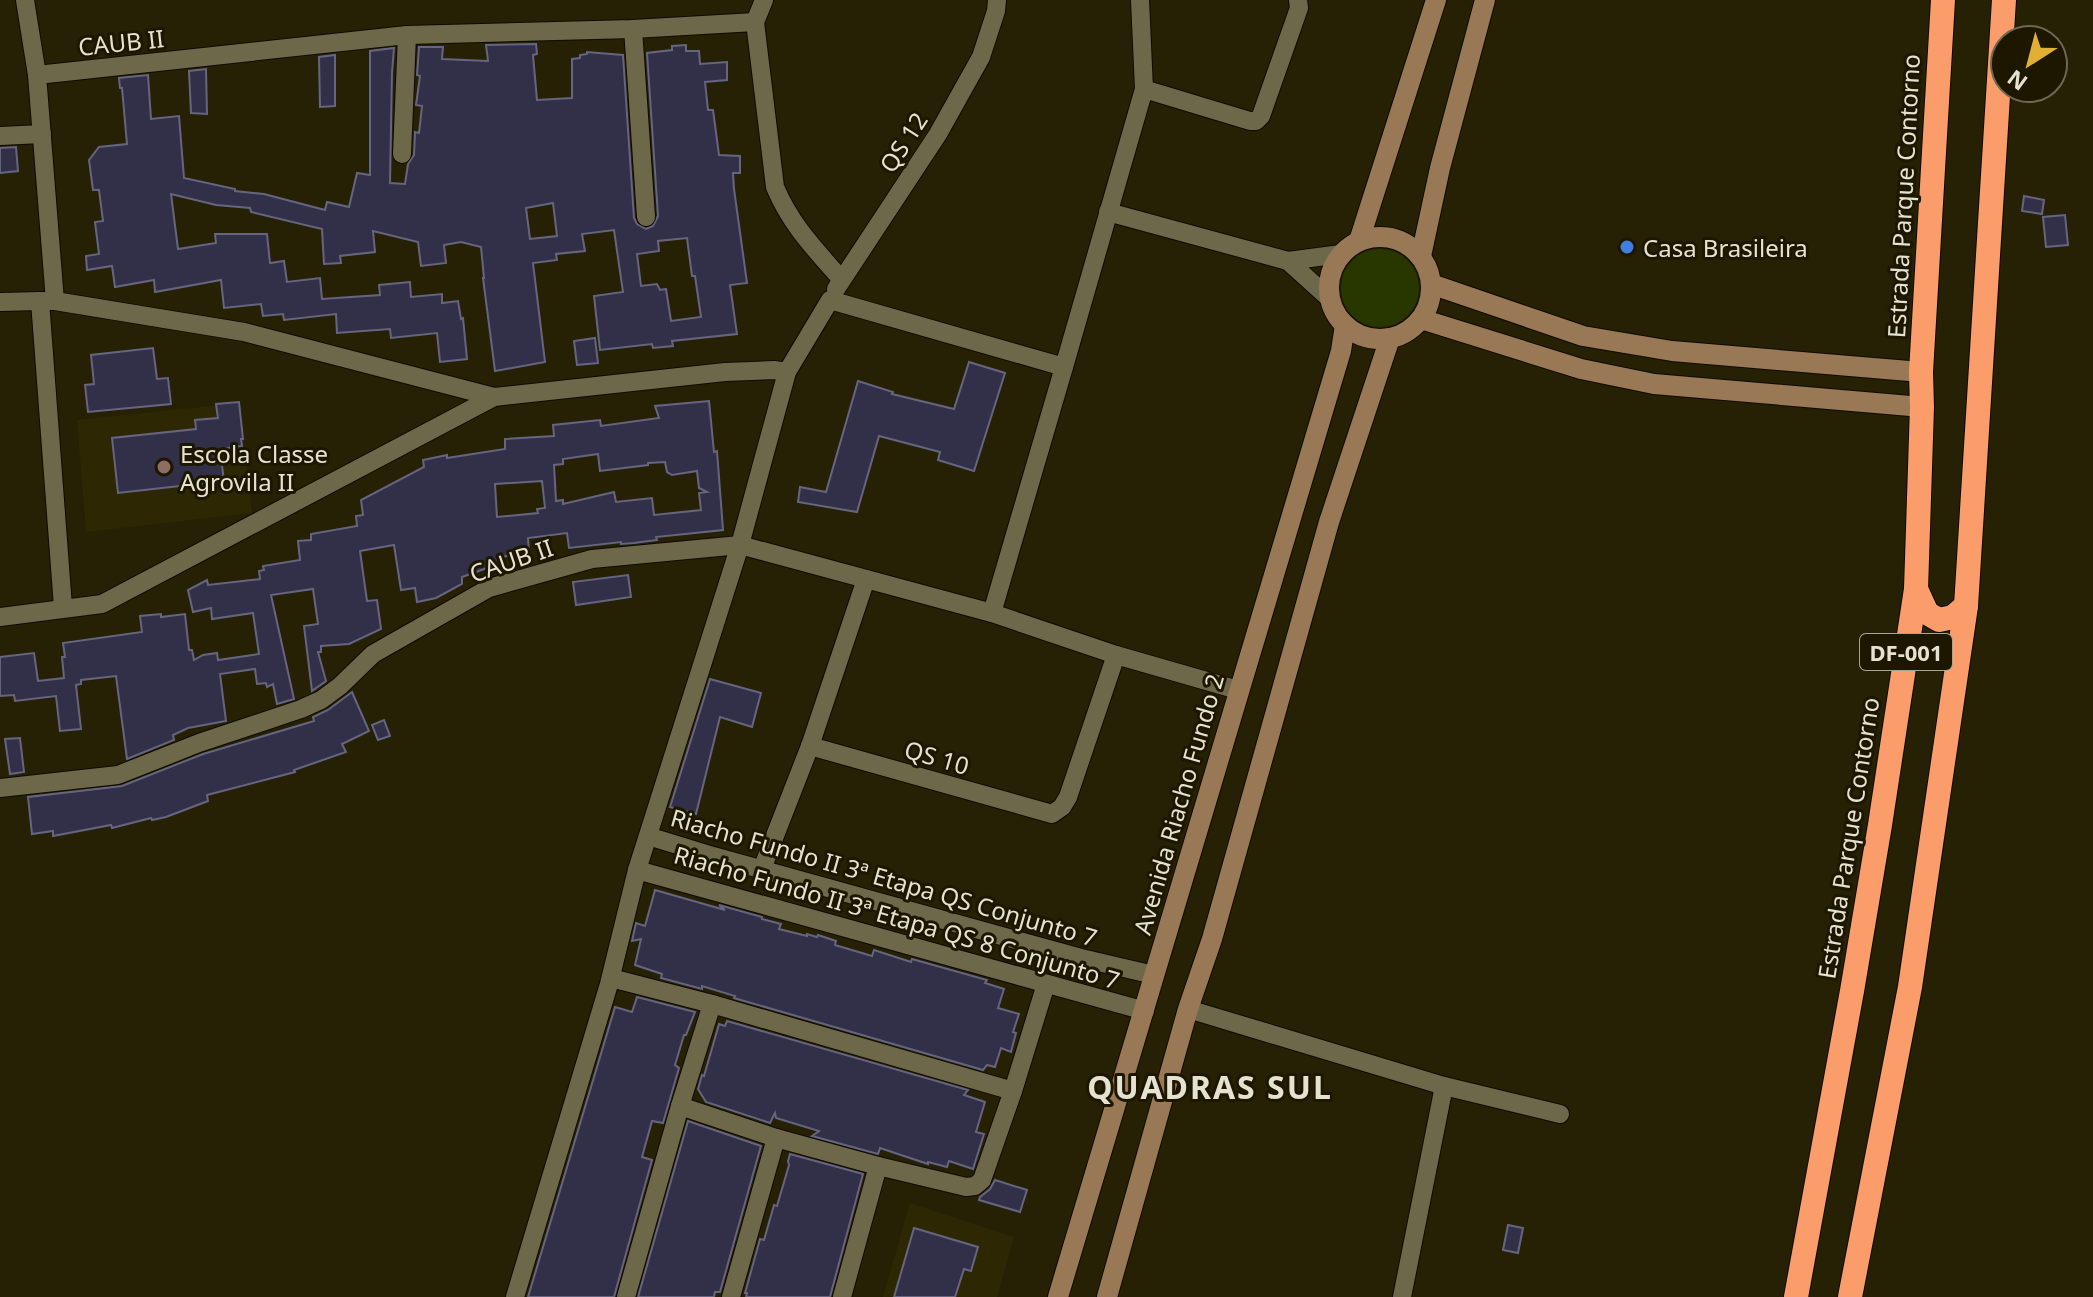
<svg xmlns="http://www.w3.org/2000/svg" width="2093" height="1297" font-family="'Noto Sans',sans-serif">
<rect width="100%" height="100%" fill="#262105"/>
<g fill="#2e2703">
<path d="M240,403L252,513L86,532L77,420Z"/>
<path d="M910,1203L1014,1237L997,1297H883Z"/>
</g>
<circle fill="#283600" cx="1380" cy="288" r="39"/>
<g fill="#323049" stroke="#666580" stroke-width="2" fill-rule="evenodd">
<path d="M536,44L537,54L533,55L537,100L572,98V59L580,58V55L587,54V52L623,55L634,218L637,224L646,229L653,226L658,216L647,53L672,50V46L686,45V51H699L700,64L727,62V80L705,82L708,110H713L719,155L740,156V173H733L734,189L747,283L730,285L737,334L672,341L673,346L653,348L652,344L600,350L594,296L623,292L614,230L582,234L585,251L556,254L557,260L533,263L545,362L495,371L483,278H484L481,247L461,242L444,245L446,263L421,266L418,242L373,231L375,252L340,256L341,263L324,264L322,229L251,212L250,208L216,205L171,194L178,249L216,243L215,234H267L270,263L284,261L287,282L320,278L322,299L380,295L379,285L410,282L411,297L442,294V303L458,301L461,319L463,318L467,359L440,362L437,333L391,338L390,329L337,333L336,314L284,320L283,314L263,316L261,304L224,308L221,280L155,292L154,280L115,287L112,266L87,270L86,256L99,254L95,222L103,221L99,190H93L89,160L99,147L127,144L122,88H120L119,78L148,75L151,119L179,116L184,178L235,189V191L264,194L325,210L327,202L349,207L357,173L370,175V51L394,48L392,73L390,183L405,184L408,164L414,155L415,132L419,133L422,106L416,105L420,76L417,75L419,47H443L442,59L488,61L486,45ZM553,203L557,236L530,239L526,208ZM687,238L692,276H695L701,317L671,321L666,289L660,290L657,284L641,286L637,254L659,251L658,241Z"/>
<path d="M335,55V106L320,107L319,57Z"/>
<path d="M206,69L207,114L191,113L189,71Z"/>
<path d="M16,147L18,171L0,173V148Z"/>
<path d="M2024,196L2044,200L2042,214L2022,211Z"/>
<path d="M2065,215L2068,245L2046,247L2043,217Z"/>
<path d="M595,338L598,363L577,365L574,341Z"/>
<path d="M153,348L157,379L168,378L171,404L88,412L85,385L94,384L91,355Z"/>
<path d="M969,362L1005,373L974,471L938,460L940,452L879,436L857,512L798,502L800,487L826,492L858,381L893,392L892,394L954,409Z"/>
<path d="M709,401L714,452L717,451L723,530L656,537L657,540L634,543L621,544V542L569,548L567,533L528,538L529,553L500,557L501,563L462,577V584L436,598L417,602L415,588L401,590L394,545L360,551L367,601L377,600L381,629L349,644L321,646V652H318L326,681L312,691L304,626L318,624L313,589L271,595L294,699L277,704L273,684L267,687L266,683L257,684L255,669L220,674L226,721L188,728L173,735L174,740L127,759L116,676L81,680V684L76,685L81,729L60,731L56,696L15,701L14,695L0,696V657L34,653L38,681L64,678L62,657H65L63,643L142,632L140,616L161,614V617L185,614L189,650H192L194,660L203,655L217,653L218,660L259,654L253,613L212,619L211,608L193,612L188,590L207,580L208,585L260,579L259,571L264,570L263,566L300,560L298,541L311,540V534L357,526L356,516L363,515L361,500L424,467L423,460L447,455V458L505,449V439L554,436L553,425L600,420L601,426L659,418L655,406ZM598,454L600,471L648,465V463L665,462L667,472L672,475L697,471L699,488L707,492L699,493L701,510L654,515L652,498L616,502L614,492L563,504V500L556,501L554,465L563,464V459ZM542,481L545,508L537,509L538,513L497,517L495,484Z"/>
<path d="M239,402L243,439H241L242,446L220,449L224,481L118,493L112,438L196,429L195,420L218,418L216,404Z"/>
<path d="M628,575L631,597L576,605L573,582Z"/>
<path d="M710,679L761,693L752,727L720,717L696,814L670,807Z"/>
<path d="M352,692L369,731L342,744L346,752L294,770L295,772L207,795L208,801L166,817L152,820L151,818L112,828L111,825L53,836V831L32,834L28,797L122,786L203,754L314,721L313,717L328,710Z"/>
<path d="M384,720L390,736L378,740L372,725Z"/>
<path d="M20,738L24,772L10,774L5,739Z"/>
<path d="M655,890L725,910L719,905L762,917V919L781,924L779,929L807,936V934L817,937L818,935L836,941L835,945L872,956L874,950L911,962L912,959L987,980L985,983L1004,989L998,1008L1019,1014L1013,1032L1016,1033L1011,1052L1001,1048L995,1067L987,1065L983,1070L734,998L735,996L702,986V989L661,978L662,974L635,965L641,939L632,941L636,923L645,926Z"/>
<path d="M637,997L695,1012L686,1035H684L675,1065L679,1068L663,1123L652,1121L642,1157L652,1160L614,1297H528L615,1007L632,1012Z"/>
<path d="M727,1021L968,1090L964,1095L985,1102L976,1132L984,1134L973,1169L949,1161L947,1167L928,1162V1164L880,1148L878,1154L812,1136L819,1131L776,1118L775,1113L770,1123L706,1102L698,1089L702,1075L704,1076L719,1024L725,1026Z"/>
<path d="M688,1121L761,1146L720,1292H715L714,1297H638Z"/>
<path d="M790,1154L863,1174L830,1297H746L747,1293H745L760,1239L764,1240L774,1205L777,1206L789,1165L788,1161Z"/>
<path d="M995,1180L1027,1190L1020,1212L979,1200L980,1197L990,1189Z"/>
<path d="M1508,1225L1523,1228L1518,1253L1503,1250Z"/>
<path d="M914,1228L978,1247L971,1271L964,1269L955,1297H894Z"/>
</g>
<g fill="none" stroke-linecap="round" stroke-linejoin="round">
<defs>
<g id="street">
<path d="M25,0L37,75"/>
<path d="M755,22L764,0"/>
<path d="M633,29L646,217"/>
<path d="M1144,89L1250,121H1256L1261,116L1299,8L1298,0"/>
<path d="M0,136L42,134"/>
<path d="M402,154L407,35"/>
<path d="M1108,212L1288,261"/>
<path d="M836,289L938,134L981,57L996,11L997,0"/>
<path d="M1330,299L1288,261L1341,254"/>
<path d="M40,301H55L244,332L494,397"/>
<path d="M55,301L37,75L407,35L633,29L755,22L775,187C791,225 814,248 841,279"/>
<path d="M0,302L40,301L63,607"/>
<path d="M1064,367L1144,89L1140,0"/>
<path d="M0,617L102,604L494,397L725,372L774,370L787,372"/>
<path d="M810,746L1052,814L1062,807L1068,797L1116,655"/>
<path d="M0,788L118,775L199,743L301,709L321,700L340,686L373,654L489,588L592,559L740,545L992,613L1116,655L1238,690"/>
<path d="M648,836L713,856L1081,958L1154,975"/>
<path d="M762,869L810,746L866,579"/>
<path d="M637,870L1145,1011"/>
<path d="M611,978L712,1004L1013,1091"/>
<path d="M1188,1009L1444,1086L1560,1114"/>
<path d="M680,1106L776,1138L878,1166L966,1187L975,1186L982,1180L1013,1091L1046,984"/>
<path d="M515,1297L609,984L637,870L740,545L787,372L830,300L1064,367L992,613"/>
<path d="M626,1297L680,1106L712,1004"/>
<path d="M731,1297L776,1138"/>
<path d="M842,1297L878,1166"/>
<path d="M1402,1297L1444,1086"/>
</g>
<g id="secondary">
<circle cx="1380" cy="288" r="51"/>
<path d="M1359,241L1436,0"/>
<path d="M1421,256L1440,168L1485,0"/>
<path d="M1431,284L1583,336L1672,351L1921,372"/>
<path d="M1421,319L1581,369L1654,384L1922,407"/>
<path d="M1058,1297C1153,982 1245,666 1341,351L1345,325"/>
<path d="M1107,1297L1188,1009L1212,939L1329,522L1390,338"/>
</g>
<g id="highway">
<path d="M1916,589L1927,613L1939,620L1953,617L1966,606"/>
<path d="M1796,1297L1852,991L1880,825L1916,589L1922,407L1921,372L1943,0"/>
<path d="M1850,1297L1910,987L1966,606L2004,0"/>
</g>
</defs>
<use href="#street" stroke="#0f0a00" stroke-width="20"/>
<use href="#secondary" stroke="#0f0a00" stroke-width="22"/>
<use href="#highway" stroke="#0f0a00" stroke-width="26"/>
<use href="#street" stroke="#6e684b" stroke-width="18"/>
<use href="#secondary" stroke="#987855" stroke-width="20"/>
<use href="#highway" stroke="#fa9d6b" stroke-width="24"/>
</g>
<circle fill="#3f7fe0" stroke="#1d1700" stroke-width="3" cx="1627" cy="247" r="8"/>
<circle fill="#8d6e63" stroke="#1d1700" stroke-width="3" cx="164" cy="467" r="8"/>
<g text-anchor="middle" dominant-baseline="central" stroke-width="6" stroke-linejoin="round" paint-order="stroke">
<rect fill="#1d1700" stroke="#a9a593" stroke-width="2" x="1860" y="634" width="92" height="36" rx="6"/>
<g font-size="22" font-weight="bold" fill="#e5e2d2">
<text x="1906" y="652">DF-001</text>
</g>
<g font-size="24" fill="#e5e2d2" stroke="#1d1700">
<text transform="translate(121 42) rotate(-6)">CAUB II</text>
<text transform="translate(903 142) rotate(-57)">QS 12</text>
<text transform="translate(1903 196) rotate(-87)">Estrada Parque Contorno</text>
<text transform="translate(511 560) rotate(-19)">CAUB II</text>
<text transform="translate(937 757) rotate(16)">QS 10</text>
<text transform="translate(1178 804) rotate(-74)">Avenida Riacho Fundo 2</text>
<text transform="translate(1848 838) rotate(-81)">Estrada Parque Contorno</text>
<text transform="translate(884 877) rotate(16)">Riacho Fundo II 3ª Etapa QS Conjunto 7</text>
<text transform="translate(897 917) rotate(16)">Riacho Fundo II 3ª Etapa QS 8 Conjunto 7</text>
</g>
<g font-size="24" fill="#e5e2d2" stroke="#1d1700" text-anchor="start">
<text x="1643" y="247">Casa Brasileira</text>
<text x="180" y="453">Escola Classe<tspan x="180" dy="28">Agrovila II</tspan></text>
</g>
<g font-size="32" font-weight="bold" letter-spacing="2" fill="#e5e2d2" stroke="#1d1700">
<text x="1210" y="1086">QUADRAS SUL</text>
</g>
</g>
<g transform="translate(2029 64) rotate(216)"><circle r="38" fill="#1d1700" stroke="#6d6854" stroke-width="2"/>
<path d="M0-6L14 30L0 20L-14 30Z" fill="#e1af34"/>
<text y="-12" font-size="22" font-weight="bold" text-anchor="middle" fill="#e5e2d2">N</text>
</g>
</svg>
